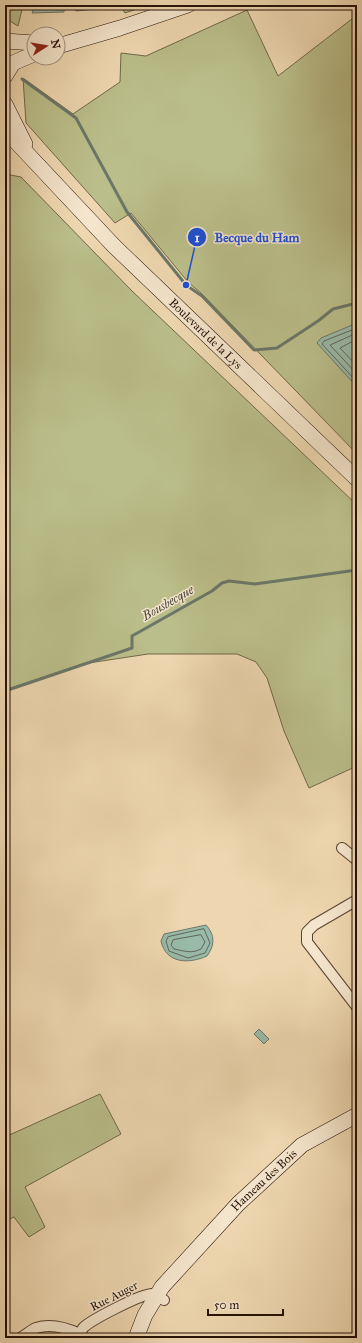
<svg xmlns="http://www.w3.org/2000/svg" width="362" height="1343" font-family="'IM FELL Great Primer',serif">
<rect width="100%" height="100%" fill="#eed7b0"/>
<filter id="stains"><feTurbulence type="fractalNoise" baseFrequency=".005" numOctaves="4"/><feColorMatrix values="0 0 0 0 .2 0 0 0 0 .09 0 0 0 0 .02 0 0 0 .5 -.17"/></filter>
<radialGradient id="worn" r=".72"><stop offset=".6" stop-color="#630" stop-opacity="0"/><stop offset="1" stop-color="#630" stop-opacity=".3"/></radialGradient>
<g fill="#babe8a" stroke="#70684a">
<path d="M5,5H23L18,26L5,18Z"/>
<path d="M120,5H148L125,13Z"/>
<path d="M247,10L278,76L357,15V454L202,294L188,282L131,213L115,223L26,123L23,78L73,114L120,82L121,53L146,56Z"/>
<path d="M5,174L21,177L132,291L357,505V766L309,788L284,731L267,678L256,662L237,654H148L82,664L5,690Z"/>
<path d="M100,1094L121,1134L25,1187L45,1227L29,1237L14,1217L5,1221V1137Z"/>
</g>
<g fill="#99baa9" stroke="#6b7769">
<path d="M35,5H64V12L32,13Z"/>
<path d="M73,5H108L104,8L76,11Z"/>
<path d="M357,323V387L317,343L321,338Z"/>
<path d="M206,925C215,935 215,945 207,956C189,964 166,964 161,941L164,934Z"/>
<path d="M259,1029L269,1039L264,1044L254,1034Z"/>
</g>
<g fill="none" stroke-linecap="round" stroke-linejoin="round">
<g stroke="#606659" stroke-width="1">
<path d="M357,328L324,341L322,344L357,382"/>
<path d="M357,333L330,345L357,374"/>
<path d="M357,339L340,348L357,366"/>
<path d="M204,929L210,943L205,953L188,958L169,951L166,941L168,937Z"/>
<path d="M201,935L205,942L201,949C191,954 185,951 174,949L171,945L173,940Z"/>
</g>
<g stroke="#6b7769" stroke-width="3">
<path d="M5,23L6,27"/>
<path d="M22,79L76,118L127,212L186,285L202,296L254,350L277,348L318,321L333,309L357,303"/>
<path d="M5,691L132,648V636L212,591L222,583L229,581L255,584L357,570"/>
</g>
<defs>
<g id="street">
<path d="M342,848L357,860"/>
<path d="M357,900L314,925L307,932V942L357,1007"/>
<path d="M20,1338C26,1335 31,1330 36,1328C51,1323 67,1328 80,1334"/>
<path d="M80,1338C80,1334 81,1330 84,1327C93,1319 141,1294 152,1294L164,1300"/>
</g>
<g id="secondary">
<path d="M5,41L34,43"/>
<path d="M58,46L120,28L188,5"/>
<path d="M5,76L13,63L34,54"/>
<path d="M5,104L25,144"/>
<path id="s1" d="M5,130L114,246L357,479"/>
<path id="s2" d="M136,1338L145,1315L162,1287L238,1204L302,1145L357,1115"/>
</g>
</defs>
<use href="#street" stroke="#584333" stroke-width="12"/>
<use href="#secondary" stroke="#261209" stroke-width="16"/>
<use href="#street" stroke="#f4e5cc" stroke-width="10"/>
<use href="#secondary" stroke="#f4e5cc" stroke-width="15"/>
</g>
<g text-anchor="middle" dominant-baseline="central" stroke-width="3" stroke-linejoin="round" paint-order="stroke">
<g font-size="12" fill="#261209" stroke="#f4e5cc">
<text stroke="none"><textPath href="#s1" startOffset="286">Boulevard de la Lys</textPath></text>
<text stroke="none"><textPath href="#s2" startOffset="205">Hameau des Bois</textPath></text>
<text transform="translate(114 1296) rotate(-27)">Rue Auger</text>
</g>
<g font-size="13" font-style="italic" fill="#4e4d41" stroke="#f4e5cc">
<text transform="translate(168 603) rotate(-30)">Bousbecque</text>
</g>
</g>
<path fill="none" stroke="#1d4ed8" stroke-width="1.5" d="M186 285L197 237"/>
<g fill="#1d4ed8" stroke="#f4e5cc" stroke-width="1.5">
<circle cx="186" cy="285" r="4"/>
<circle cx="197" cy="237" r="10"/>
</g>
<g font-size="12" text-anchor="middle" font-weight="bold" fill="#fff">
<text x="197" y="242">1</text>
</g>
<g font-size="13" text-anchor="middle" font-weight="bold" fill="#1d4ed8" stroke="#f4e5cc" stroke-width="3" stroke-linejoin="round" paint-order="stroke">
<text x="257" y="242">Becque du Ham</text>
</g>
<rect width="362" height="1343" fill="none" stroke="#eed7b0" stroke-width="20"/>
<rect x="6" y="6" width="350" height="1331" fill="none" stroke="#261209" stroke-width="2"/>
<rect x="10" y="10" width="342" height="1323" fill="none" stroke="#261209"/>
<g transform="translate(46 46) rotate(78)"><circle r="19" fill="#f4e5cc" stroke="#a2917e"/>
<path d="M0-3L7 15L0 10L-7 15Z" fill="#8f2418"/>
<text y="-6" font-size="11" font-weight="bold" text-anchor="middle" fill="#261209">N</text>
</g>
<path d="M208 1309v6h75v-6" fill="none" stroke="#261209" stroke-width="2"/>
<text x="214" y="1309" font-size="12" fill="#261209" stroke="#f4e5cc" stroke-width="3" paint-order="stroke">50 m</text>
<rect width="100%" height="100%" filter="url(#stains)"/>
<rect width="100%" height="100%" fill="url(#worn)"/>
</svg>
